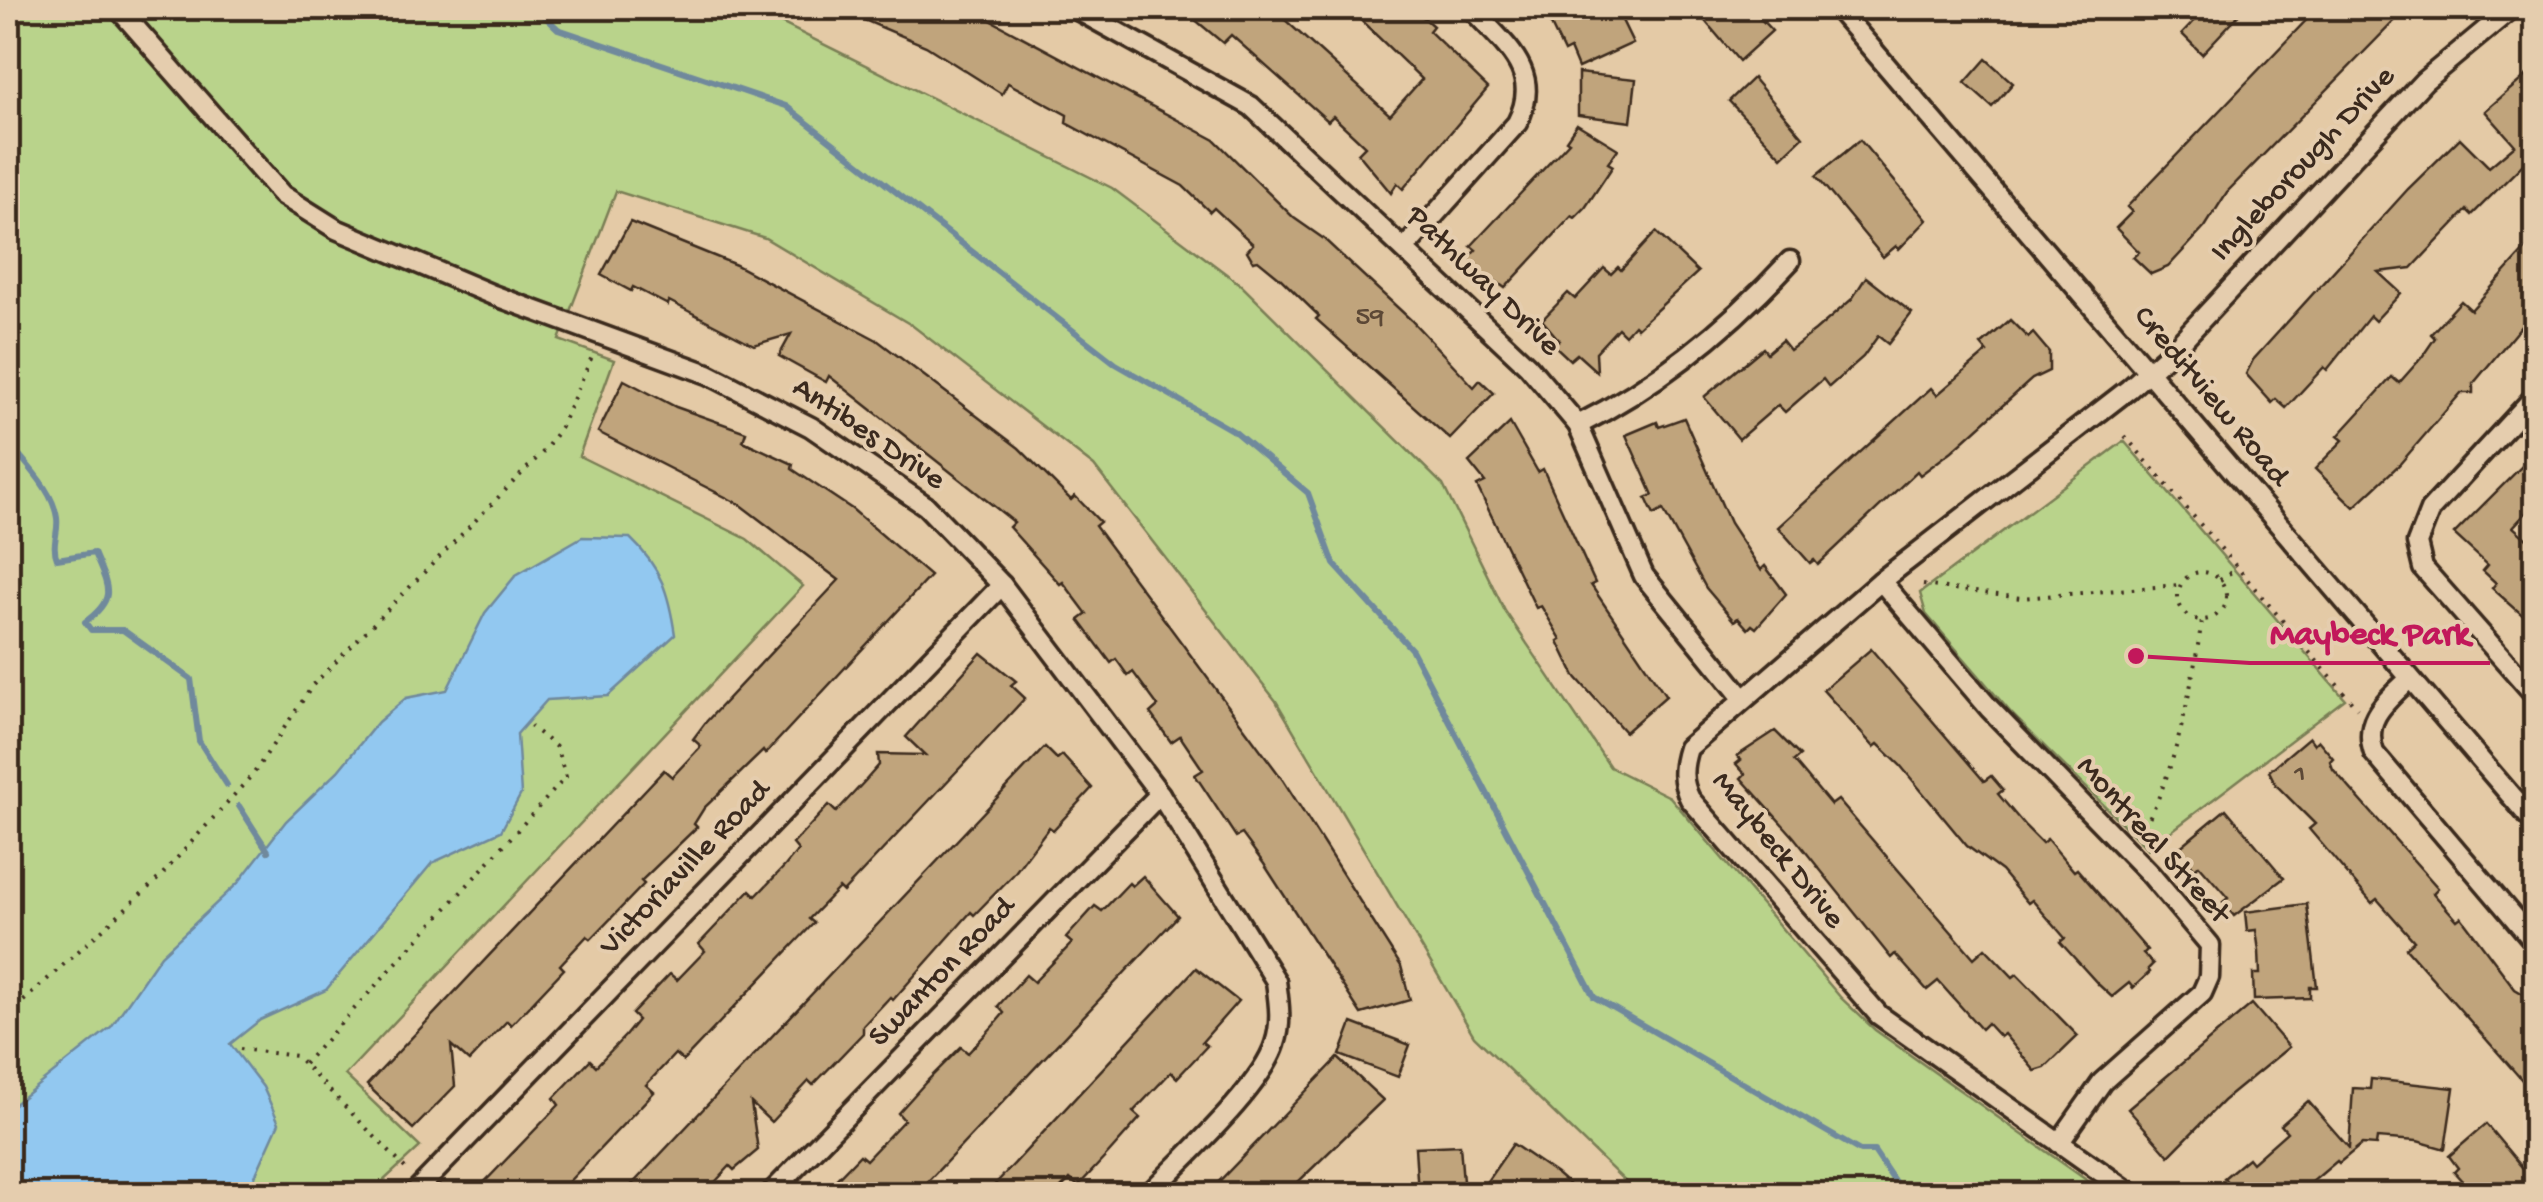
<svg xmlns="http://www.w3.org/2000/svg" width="2543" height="1202" font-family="'Gochi Hand',sans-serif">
<rect width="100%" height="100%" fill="#e4caa6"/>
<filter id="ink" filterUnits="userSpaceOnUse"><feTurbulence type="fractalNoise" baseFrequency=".01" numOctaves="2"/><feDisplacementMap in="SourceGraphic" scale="20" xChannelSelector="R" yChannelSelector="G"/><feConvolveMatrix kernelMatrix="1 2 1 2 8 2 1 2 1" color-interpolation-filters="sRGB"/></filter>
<g filter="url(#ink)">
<g fill="#b9d38b" stroke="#7a7e54" stroke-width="2.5">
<path d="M8,8H751L1112,188L1241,285L1443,485L1505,611L1610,767L1670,797L1841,998L1875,1030L2106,1194H1638L1474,1036L1276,701L1094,466L913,326L765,238L616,191L559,340L614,360L579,456L747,539L803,586L345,1075L420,1147L369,1194H8Z"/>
<path d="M2124,441L2345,699L2148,849L2012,714L1926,614L1920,593Z"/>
</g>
<path fill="#92c8f0" stroke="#6f899c" stroke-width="2.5" d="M582,537L630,538C661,567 669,594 675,635L608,696L547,700L517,734L521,794L501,831L432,863L326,990L260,1020L230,1044L263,1087L279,1123L247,1194H8V1109L111,1027L161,955L238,883L286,821L338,771L378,722L406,698L447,690L485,613L516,575Z"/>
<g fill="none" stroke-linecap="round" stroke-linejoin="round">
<g stroke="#6f899c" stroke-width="6">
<path d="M536,8L558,29L786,106L1116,364L1235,432L1308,493L1334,564L1412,650L1594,997L1860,1151H1874L1903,1194"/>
<path d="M8,441C25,464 53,489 57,518C59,533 51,544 57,559L94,553C108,587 118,598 85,622L91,630H123L191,679L199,741L227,785"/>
<path d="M239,806L268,851"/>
</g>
</g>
<g fill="#c0a47c" stroke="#3b2a1e" stroke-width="2.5">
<path d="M836,8H968L1215,140L1294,218L1324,239L1411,320L1474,387L1480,380L1494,393L1450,439L1316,319L1319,316L1280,278L1258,260L1253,261L1247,251L1253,244L1214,208L1210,212L1183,186L1066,123L1067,115L1008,83L1002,94L926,46Z"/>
<path d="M1181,8H1272L1390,115L1422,79L1348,8H1413L1433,26L1429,31L1488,88L1403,189L1397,183L1391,193L1358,153L1365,146L1333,116L1328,121L1231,35L1223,43Z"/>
<path d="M1543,8H1616L1633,43L1578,68L1570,49L1564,52Z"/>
<path d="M1694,8H1770L1759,17L1772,31L1739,61Z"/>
<path d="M2207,8H2245L2202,54L2182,34Z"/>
<path d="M2318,8H2407L2227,192L2205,227L2168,267L2151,274L2133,257L2139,252L2116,228L2132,212L2127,207Z"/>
<path d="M1986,59L2013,83L1992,107L1965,83Z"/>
<path d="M1578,73L1636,79L1631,122L1578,115Z"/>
<path d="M2528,74L2536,83V177L2524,163L2472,215L2467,210L2412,268L2378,272L2401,293L2375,321L2370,316L2327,370L2324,367L2286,408L2276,399L2272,403L2246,374L2253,360L2408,189L2460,138L2489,167L2515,145L2485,111Z"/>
<path d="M1753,78L1803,137L1782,157L1729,101Z"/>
<path d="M1577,124L1618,149L1608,163L1613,166L1585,208L1575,218L1572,216L1505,288L1487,275L1484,279L1465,262L1476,250L1471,246L1569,142L1566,140Z"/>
<path d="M1860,140L1927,220L1899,249L1896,246L1883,257L1816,176Z"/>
<path d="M630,222L736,265L877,340L1019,448L1071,500L1075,496L1100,522L1095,526L1283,780L1401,966L1410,1000L1361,1014L1264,864L1242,834L1236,837L1195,775L1203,770L1180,736L1171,742L1150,713L1158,706L1133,672L1128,676L1116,659L1111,663L1079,620L1087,614L1063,582L1060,584L1009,527L1014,522L829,376L826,382L779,356L791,334L754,345L669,301L668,305L633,287L631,291L601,275Z"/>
<path d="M1656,232L1698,272L1637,328L1634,325L1625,335L1618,328L1596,352L1597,372L1577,354L1570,360L1554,345L1559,340L1542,320L1568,293L1575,299L1604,268L1611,274L1618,267L1621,270Z"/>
<path d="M2536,238V336L2522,325L2473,384V393H2461L2399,465L2354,507L2315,469L2343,440L2338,436L2392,377L2399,383L2422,357L2435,338L2431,334L2461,301L2471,310Z"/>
<path d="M1866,277L1912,313L1888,344L1878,336L1863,357L1829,387L1823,379L1785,412L1778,405L1739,439L1704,397L1763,348L1767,353L1782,340L1790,350L1815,331L1852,299Z"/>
<path d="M2010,320L2028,338L2033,333L2049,352V371L2032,379L1952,451L1920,475L1917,471L1818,565L1814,560L1810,563L1778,527L1931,388L1937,395L1987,352L1981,345Z"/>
<path d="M624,380L676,407L746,432L743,441L793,464L792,469L852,509L930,576L765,754L763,751L704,808L694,824L697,827L641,881L644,884L591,939L587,936L560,965L564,969L511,1025L507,1021L469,1061L451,1045L455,1086L413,1129L367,1085L664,770L672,777L701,746L693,739L705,723L839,580L739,504L598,432Z"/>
<path d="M1684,418L1730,523L1761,570L1765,566L1786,594L1756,628L1752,625L1748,629L1738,618L1734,621L1706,588L1663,510L1654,515L1646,498L1653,495L1626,435L1657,422L1659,427Z"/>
<path d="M1510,423L1538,472L1543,469L1595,583L1591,585L1666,696L1625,732L1575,676L1558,641L1561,639L1541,606L1536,608L1477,486L1485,482L1469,462Z"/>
<path d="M2536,452V502L2513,527L2536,547V627L2492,588L2496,583L2483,571L2488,565L2454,534Z"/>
<path d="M1871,649L1984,781L1991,776L2003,790L1998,794L2025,826L2042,843L2047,839L2074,871L2077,869L2147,950L2143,954L2153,964L2148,969L2150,972L2133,988L2129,983L2112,997L2099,985L2060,942L2065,938L2032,900L2028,903L2001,871L1967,846L1900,765L1878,744L1874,747L1823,690Z"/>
<path d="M981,653L1016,681L1011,685L1025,698L974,753L843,892L839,888L809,919L814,923L683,1061L675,1054L646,1085L654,1092L557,1194H473L559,1105L554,1098L590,1060L596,1066L625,1036L638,1020L632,1014L670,974L677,980L705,951L699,944L750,890L756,896L785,866L798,850L793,844L829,805L836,812L865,781L879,765L878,754L925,755L906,737Z"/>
<path d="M1775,731L1800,756L1794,761L1831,805L1838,800L1974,958L1985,948L2013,977L2017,974L2078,1036L2045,1068L2035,1071L2004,1034L2000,1037L1987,1023L1981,1029L1938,981L1927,990L1895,954L1891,958L1793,836L1741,778L1745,774L1736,764L1741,760L1737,756Z"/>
<path d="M2309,737L2314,744L2318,740L2333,758L2330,761L2333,769L2438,888L2433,893L2457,920L2461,917L2515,989L2530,998L2536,1009V1096L2406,948L2414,941L2377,899L2372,903L2309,829L2315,824L2276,785L2269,771Z"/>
<path d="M1045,747L1057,759L1062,755L1092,788L1053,830L1049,827L1013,875L974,915L971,912L893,1000L890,997L863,1026V1033L813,1085L809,1081L771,1122L751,1103L758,1150L734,1170L730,1166L704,1194H623Z"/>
<path d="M2226,809L2284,878L2234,916L2223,902L2228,898L2199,865L2195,869L2178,849Z"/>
<path d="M1143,876L1178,916L916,1194H822L860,1155L866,1160L904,1120L898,1113L926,1082L961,1047L968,1053L993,1026L1004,1013L998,1006L1026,975L1034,982L1072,943L1066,938L1095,906L1102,911L1129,883L1132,886Z"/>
<path d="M2307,904L2317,987H2310V998L2254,1000L2253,974H2260L2259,951L2256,930L2247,931L2245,912Z"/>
<path d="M1196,968L1238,1001L1202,1042L1207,1046L1177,1078L1171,1072L1133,1112L1140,1118L1108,1154L1078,1186L1070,1179L1055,1194H986Z"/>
<path d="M2252,1004L2289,1047L2223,1101L2169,1156L2128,1109Z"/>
<path d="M1352,1023L1410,1045L1398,1077L1340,1055Z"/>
<path d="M1338,1058L1383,1100L1297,1183L1309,1194H1207Z"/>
<path d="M2371,1079L2454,1088L2445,1149L2417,1141L2377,1138L2376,1145L2362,1144L2339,1163L2337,1161L2298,1194H2237L2224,1178L2248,1158L2252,1163L2287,1132L2281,1125L2308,1101L2349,1148L2353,1088L2370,1089Z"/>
<path d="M2486,1124L2536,1184L2527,1194H2474L2454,1172L2458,1168L2449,1156Z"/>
<path d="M1513,1144L1557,1174L1580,1194H1478Z"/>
<path d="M1460,1145L1464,1194H1418L1415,1147Z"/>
</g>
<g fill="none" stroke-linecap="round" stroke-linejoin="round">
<defs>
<g id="minor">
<path d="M118,8L282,195L336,229L493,295L708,374L811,427L926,506L1002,585L1160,794L1276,981C1279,1003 1282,1023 1275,1044C1261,1088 1183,1158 1149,1194"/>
<path d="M1074,8L1251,106L1528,366L1578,425L1644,576L1743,698"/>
<path d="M1837,8L2536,825"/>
<path d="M2532,8L2536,12"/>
<path d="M1404,249L1517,123C1544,71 1504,45 1471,8"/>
<path d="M2536,395L2430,510L2417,543L2423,568L2536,696"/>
<path d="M1578,425C1660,384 1728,328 1790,261"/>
<path d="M1881,581L1989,708L2151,875L2210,945L2209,977L2202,993L2102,1082L2059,1143"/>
<path d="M2410,678C2387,701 2362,718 2374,753L2536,944"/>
<path d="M413,1194L1002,585"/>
<path d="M770,1194L1160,794"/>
<path d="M2132,1194L1879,1015L1690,799C1681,781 1682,767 1688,748L1881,581L2129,389L2176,347L2424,81L2512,8"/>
</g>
</defs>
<use href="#minor" stroke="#3b2a1e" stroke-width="25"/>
<g stroke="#3b2a1e" stroke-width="4" stroke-dasharray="2.5 8" stroke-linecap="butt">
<path d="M2125,436L2357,708"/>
<circle cx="2202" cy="596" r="24"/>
<path d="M2220,580L2237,568"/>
<path d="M1923,585L2021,598L2179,585"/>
<path d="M2139,835C2175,780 2192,685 2202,620"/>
<path d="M8,1015L158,879L254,773L313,685L544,451L561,427L594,352"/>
<path d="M240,1049L296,1056L408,1171"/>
<path d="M304,1064L566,777L556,747L530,726"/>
</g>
<use href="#minor" stroke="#e5cdae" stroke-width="18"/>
</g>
</g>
<g text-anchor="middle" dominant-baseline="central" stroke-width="8" stroke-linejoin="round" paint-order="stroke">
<g font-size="28" fill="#5c4836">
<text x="1370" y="318">59</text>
<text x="2300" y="775">1</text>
</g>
<g font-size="32" fill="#3b2a1e" stroke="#e5cdae">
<text transform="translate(2304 165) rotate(-47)">Ingleborough Drive</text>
<text transform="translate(1482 282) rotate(44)">Pathway Drive</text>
<text transform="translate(2210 397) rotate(50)">Creditview Road</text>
<text transform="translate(868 435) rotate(34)">Antibes Drive</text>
<text transform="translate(2152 841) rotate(48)">Montreal Street</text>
<text transform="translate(1777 851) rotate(51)">Maybeck Drive</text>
<text transform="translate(686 869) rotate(-46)">Victoriaville Road</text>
<text transform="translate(943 973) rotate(-46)">Swanton Road</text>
</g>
</g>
<path fill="none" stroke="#c2185b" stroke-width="4" d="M2136 656L2250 663H2490"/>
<circle fill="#c2185b" stroke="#e5cdae" stroke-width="4" cx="2136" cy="656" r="10"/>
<g font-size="35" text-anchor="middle" font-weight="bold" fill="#c2185b" stroke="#e5cdae" stroke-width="8" stroke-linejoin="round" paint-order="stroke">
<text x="2370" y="643">Maybeck Park</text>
</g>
<rect width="2543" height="1202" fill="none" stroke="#e5cdae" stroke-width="40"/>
<rect x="20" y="20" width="2503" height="1162" fill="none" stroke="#3b2a1e" stroke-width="4" filter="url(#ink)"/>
</svg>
